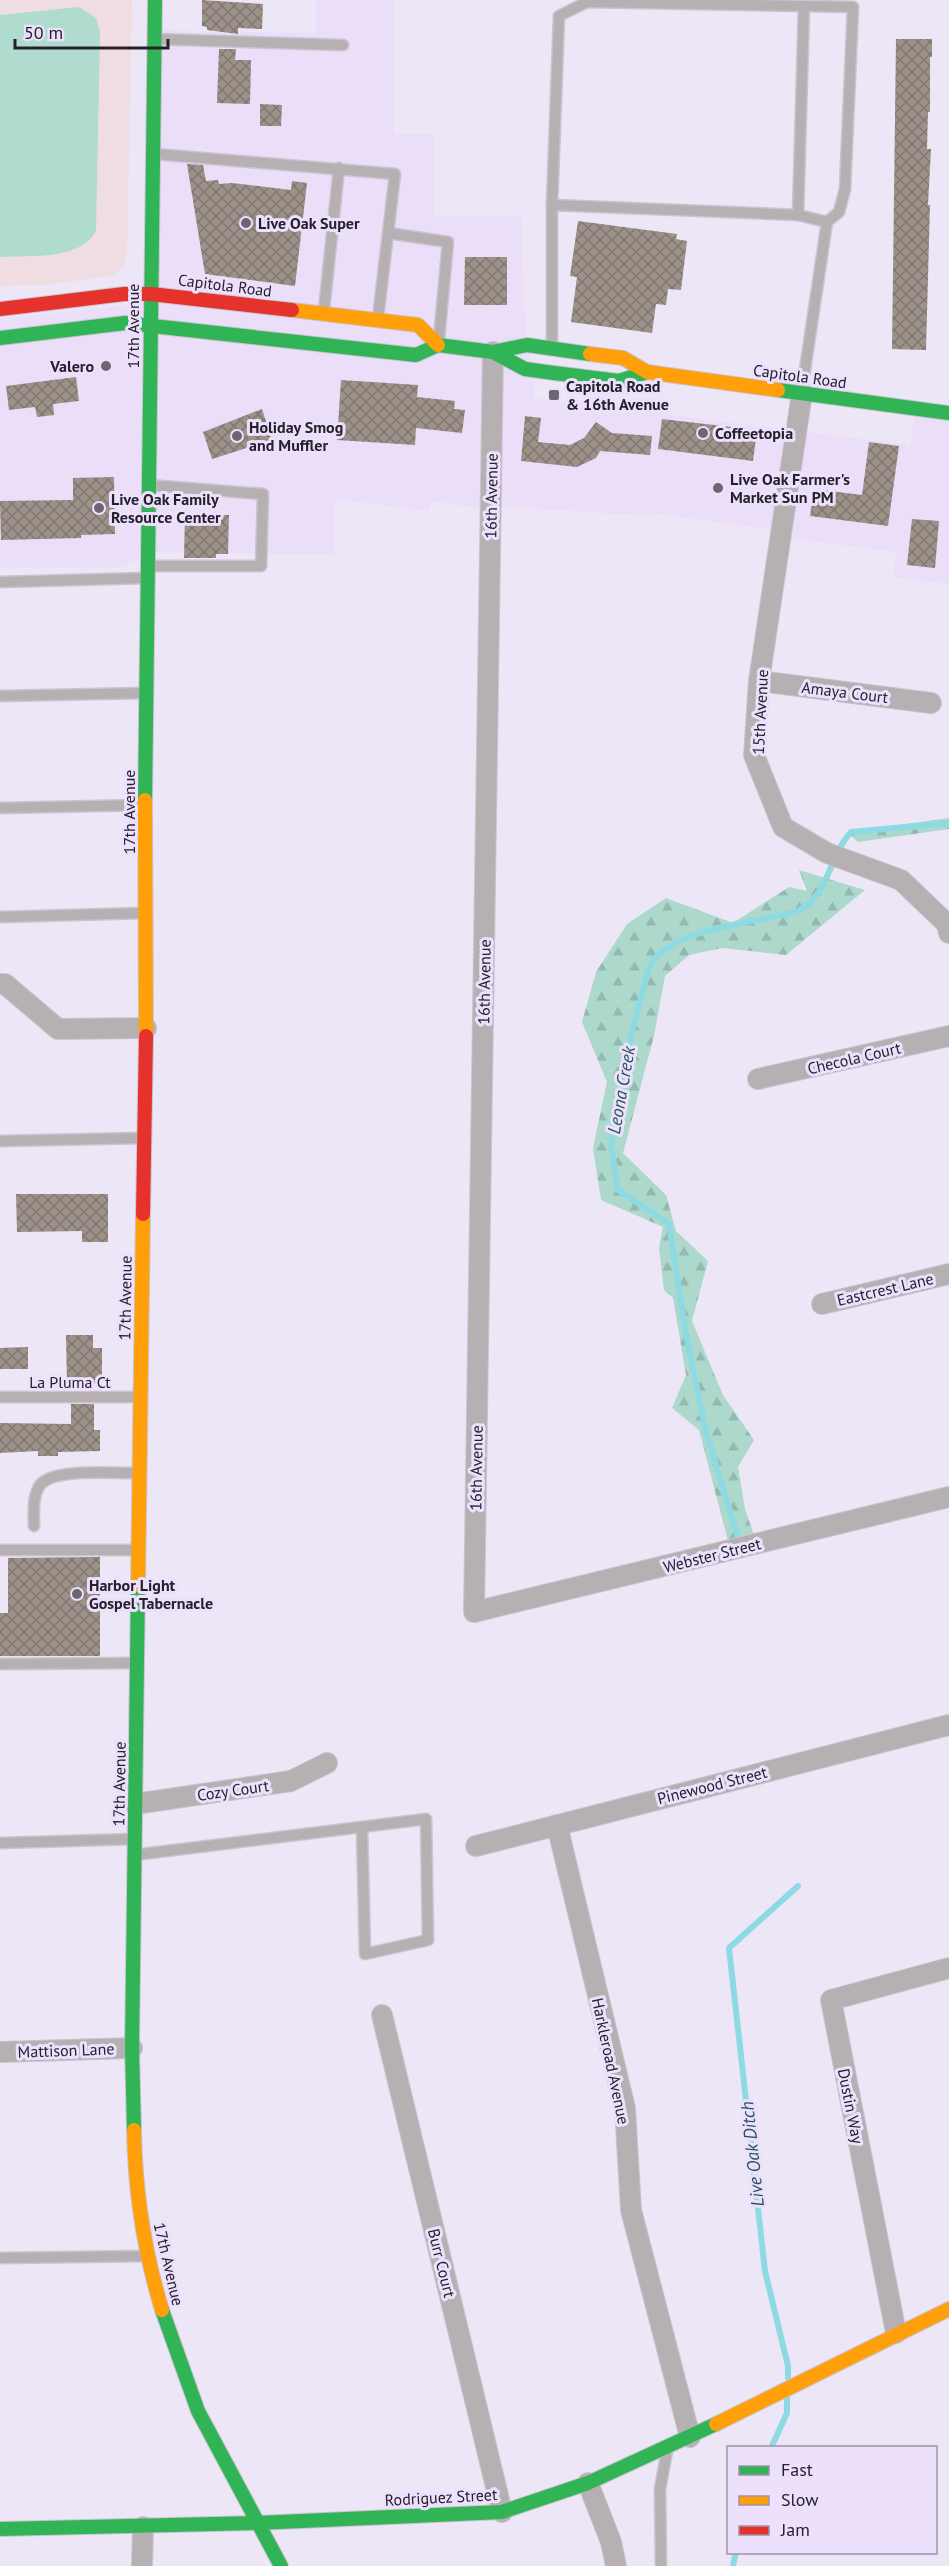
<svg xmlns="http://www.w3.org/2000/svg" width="949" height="2566" font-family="'PT Sans',sans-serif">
<defs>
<pattern id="forest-firs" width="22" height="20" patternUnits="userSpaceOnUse" patternTransform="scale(1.5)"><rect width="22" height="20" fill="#acd9cc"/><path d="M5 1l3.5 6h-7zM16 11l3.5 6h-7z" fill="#94baaf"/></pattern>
<pattern id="building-cross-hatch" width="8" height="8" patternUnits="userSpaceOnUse" patternTransform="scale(1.5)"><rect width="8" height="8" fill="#9d928a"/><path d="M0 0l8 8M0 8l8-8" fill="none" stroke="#807771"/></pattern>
</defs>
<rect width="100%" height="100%" fill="#ede6f7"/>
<path fill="#eadef9" d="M316,0H394V134H434L435,216H521L525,317L534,398L910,445L916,407L949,411V584L894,577L896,552L782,537V531L651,513L650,516L496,506V510L430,501L429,511L335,499L334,554L151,552L120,567L0,568V319L154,302L158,27L180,31L316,33Z"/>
<path fill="#efdde2" d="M0,0H132L127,255L124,266L112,276L44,285L0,286Z"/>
<g fill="url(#forest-firs)">
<path d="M949,818V829L858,842L847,832Z"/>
<path d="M799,870L865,890L786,955L722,948L689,955L665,976L654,1036L623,1153L666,1195L676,1231L708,1261L692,1321L723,1395L754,1440L738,1467L745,1509L754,1535L728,1541L699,1430L672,1408L686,1375L673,1298L664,1290L659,1248L663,1227L601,1200L593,1148L607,1082L582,1022L596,972L627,924L666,898L733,923L789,887L807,891Z"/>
</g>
<path fill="#b0dccf" d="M79,7L96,18L100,32L96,231C80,261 29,255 0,257V15Z"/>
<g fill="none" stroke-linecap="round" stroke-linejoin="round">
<g stroke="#8edae3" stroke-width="6">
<path d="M738,1538L705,1428L686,1334L669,1224L618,1190L611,1145L626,1056L648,970C664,931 739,925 776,916C782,915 792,914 798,911C830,894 829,855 851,832L949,823"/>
<path d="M788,2378V2366L765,2271L729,1948L798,1886"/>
<path d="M771,2448L787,2413V2398"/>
<path d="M733,2566L736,2552"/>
</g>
</g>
<g fill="url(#building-cross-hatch)">
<path d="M202,0L263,4L262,29L238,28V34L207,30V27L202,26Z"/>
<path d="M896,39H932V57H930V112H928L927,149H931L928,205H930L926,350L892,349Z"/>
<path d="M219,49H236L235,60H251L250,104L217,103Z"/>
<path d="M260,104L282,105L281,126H260Z"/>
<path d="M187,164L203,165L206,181L218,180L219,184L232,183L291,190L292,181L307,183L295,286L205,274Z"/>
<path d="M578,221L677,234L676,239L687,241L681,290L668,289L666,305L656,304L652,333L571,322L577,277L570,276Z"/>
<path d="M465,257H507V305H464Z"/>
<path d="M76,377L79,401L53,404L54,415L37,417L35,407L9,410L6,386Z"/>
<path d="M341,380L418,385L417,397L455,401L454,409L465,410L462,433L416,428L415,445L337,440Z"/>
<path d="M262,409L272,440L212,459L203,432Z"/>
<path d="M525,416L541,418L538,442L570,445L584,438L596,422L612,433L652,436L650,455L600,451L596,458L577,467L521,461Z"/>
<path d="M662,419L757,430L753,461L658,449Z"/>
<path d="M869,442L899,446L888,526L810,516L814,489L862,495Z"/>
<path d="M114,477L115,534L81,535V538L1,540L0,501L73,500V478Z"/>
<path d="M185,515H229L228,554H216V558H184Z"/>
<path d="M912,519L939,521L935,568L907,565Z"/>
<path d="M16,1194H108V1242H82V1231L17,1232Z"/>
<path d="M66,1335H93V1348H102V1384H94V1389H71L72,1384H67Z"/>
<path d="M28,1347V1369H0V1348Z"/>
<path d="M71,1404H94V1430H100V1451L58,1452V1456H38V1451L0,1453V1423L71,1424Z"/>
<path d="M100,1557V1656H0V1613H8V1558Z"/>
</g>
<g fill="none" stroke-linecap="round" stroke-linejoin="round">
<defs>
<g id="lane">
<path d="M804,6L853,7L845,189L839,212L827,222"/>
<path d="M154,39L343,45"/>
<path d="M155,154L395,174L378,318"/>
<path d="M552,205L559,16L587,2L804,6L798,215"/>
<path d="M388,233L448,242L439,339"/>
<path d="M324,310L339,168"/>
<path d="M552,347V205L798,215L827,222L802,390"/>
<path d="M148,485L263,494L261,566H149"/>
<path d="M0,582L146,578"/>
<path d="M0,696L145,693"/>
<path d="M0,808L145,805"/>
<path d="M0,917L145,913"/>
<path d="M0,1141L143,1138"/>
<path d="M0,1397H140"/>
<path d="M34,1526C34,1513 32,1497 40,1485C54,1467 117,1474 139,1473"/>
<path d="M0,1550H138"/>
<path d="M0,1664L137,1663"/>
<path d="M0,1843L134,1839"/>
<path d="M134,1855L426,1819L428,1940L365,1954L362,1827"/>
<path d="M0,2258L148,2256"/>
<path d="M661,2566L660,2489L667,2451"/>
</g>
<g id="street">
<path d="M493,352L474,1612L949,1497"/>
<path d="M802,393L759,681L754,755L783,827L827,853L901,880L947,924L949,933"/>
<path d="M759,681L931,703"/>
<path d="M0,984H5L58,1029L146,1028"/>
<path d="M758,1079L949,1036"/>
<path d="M822,1304L949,1274"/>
<path d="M135,1804L291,1781L327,1763"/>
<path d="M557,1825L625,2108L631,2210L690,2437"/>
<path d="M476,1846L949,1725"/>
<path d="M382,2015L502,2512"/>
<path d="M0,2052L132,2048"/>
<path d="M896,2333L831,2000L949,1968"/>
<path d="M588,2483L611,2542L616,2566"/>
<path d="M142,2566L143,2527"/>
</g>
<g id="fast">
<path d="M0,338L125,323L416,355L438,345L493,352L527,345L590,354"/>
<path d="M493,352L525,369L554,373L619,381L647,372"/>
<path d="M778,390L949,413"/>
<path d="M145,800L155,0"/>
<path d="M134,2130L132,2048L138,1585"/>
<path d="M162,2310L198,2411L281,2566"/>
<path d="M0,2529L257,2523L502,2512L588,2483L716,2424"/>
</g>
<g id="slow">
<path d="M292,310L418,325L438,345"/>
<path d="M590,354L623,358L647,372L778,390"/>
<path d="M145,800L146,1036"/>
<path d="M138,1585L143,1214"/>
<path d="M134,2130C135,2191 144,2251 162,2310"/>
<path d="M716,2424L949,2309"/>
</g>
<g id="jam">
<path d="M0,309L124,294H151L292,310"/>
<path d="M143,1214L146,1036"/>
</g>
</defs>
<use href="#lane" stroke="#cac4d1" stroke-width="13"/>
<use href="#street" stroke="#cac4d1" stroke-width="22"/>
<use href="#fast" stroke="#cac4d1" stroke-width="16"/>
<use href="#slow" stroke="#cac4d1" stroke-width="16"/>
<use href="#jam" stroke="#cac4d1" stroke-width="16"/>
<use href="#lane" stroke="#b6b0b3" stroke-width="10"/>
<use href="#street" stroke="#b6b0b3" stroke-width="20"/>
<use href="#fast" stroke="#30b455" stroke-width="14"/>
<use href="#slow" stroke="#ff9f0a" stroke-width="14"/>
<use href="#jam" stroke="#e5322d" stroke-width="14"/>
</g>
<g fill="#6b6672" stroke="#ece0fd" stroke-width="2">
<circle cx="246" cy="223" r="6"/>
<circle cx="106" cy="366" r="6"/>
<rect x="548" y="389" width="12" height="12" rx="3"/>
<circle cx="703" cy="433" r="6"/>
<circle cx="237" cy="436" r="6"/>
<circle cx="718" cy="488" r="6"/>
<circle cx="99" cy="508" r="6"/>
<circle cx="77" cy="1594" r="6"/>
</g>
<g text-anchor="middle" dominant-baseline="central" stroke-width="6" stroke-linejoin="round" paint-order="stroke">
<g font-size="16" font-weight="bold" fill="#25212b" stroke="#ece0fd" text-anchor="start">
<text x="258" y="223">Live Oak Super</text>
<text x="94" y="366" text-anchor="end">Valero</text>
<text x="566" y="386">Capitola Road<tspan x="566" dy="18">&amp; 16th Avenue</tspan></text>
<text x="249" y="427">Holiday Smog<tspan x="249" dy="18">and Muffler</tspan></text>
<text x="715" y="433">Coffeetopia</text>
<text x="730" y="479">Live Oak Farmer's<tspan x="730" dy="18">Market Sun PM</tspan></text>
<text x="111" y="499">Live Oak Family<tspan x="111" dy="18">Resource Center</tspan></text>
<text x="89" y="1585">Harbor Light<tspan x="89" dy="18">Gospel Tabernacle</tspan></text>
</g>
<g font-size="16" fill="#25212b" stroke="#ece0fd">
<text transform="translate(225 285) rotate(7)">Capitola Road</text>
<text transform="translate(133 326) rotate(-90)">17th Avenue</text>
<text transform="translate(800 376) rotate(8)">Capitola Road</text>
<text transform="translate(491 496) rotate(-89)">16th Avenue</text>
<text transform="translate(845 692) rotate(7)">Amaya Court</text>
<text transform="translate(760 712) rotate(-87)">15th Avenue</text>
<text transform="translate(129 812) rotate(-90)">17th Avenue</text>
<text transform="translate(484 982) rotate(-89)">16th Avenue</text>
<text transform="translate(854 1058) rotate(-13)">Checola Court</text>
<text transform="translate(885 1289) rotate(-13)">Eastcrest Lane</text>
<text transform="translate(125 1298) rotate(-89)">17th Avenue</text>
<text x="70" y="1382">La Pluma Ct</text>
<text transform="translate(476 1468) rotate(-89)">16th Avenue</text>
<text transform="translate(712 1555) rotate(-14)">Webster Street</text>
<text transform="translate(119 1784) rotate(-89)">17th Avenue</text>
<text transform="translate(712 1785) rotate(-14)">Pinewood Street</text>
<text transform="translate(233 1790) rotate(-8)">Cozy Court</text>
<text transform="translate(66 2050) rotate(-2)">Mattison Lane</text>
<text transform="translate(611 2061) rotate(78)">Harkleroad Avenue</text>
<text transform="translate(851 2106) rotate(79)">Dustin Way</text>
<text transform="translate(442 2263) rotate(76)">Burr Court</text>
<text transform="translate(169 2264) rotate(77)">17th Avenue</text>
<text transform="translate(441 2497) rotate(-3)">Rodriguez Street</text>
</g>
<g font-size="18" font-style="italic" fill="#245558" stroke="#ece0fd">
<text transform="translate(621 1090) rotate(-80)">Leona Creek</text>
<text transform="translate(752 2154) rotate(-96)">Live Oak Ditch</text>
</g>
</g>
<rect x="727" y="2446" width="210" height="108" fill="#ece0fd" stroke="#9c94a9" stroke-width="1.5"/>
<rect x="739" y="2466" width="30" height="9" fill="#30b455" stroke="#9c94a9" stroke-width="1.5"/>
<text x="781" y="2476" font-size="18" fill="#25212b">Fast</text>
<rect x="739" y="2496" width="30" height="9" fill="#ff9f0a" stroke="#9c94a9" stroke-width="1.5"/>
<text x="781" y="2506" font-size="18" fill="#25212b">Slow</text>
<rect x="739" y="2526" width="30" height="9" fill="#e5322d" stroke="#9c94a9" stroke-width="1.5"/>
<text x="781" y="2536" font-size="18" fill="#25212b">Jam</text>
<path d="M15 39v9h153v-9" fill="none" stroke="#25212b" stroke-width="3"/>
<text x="24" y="39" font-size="18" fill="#25212b" stroke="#ece0fd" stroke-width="4.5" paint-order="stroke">50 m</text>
</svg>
